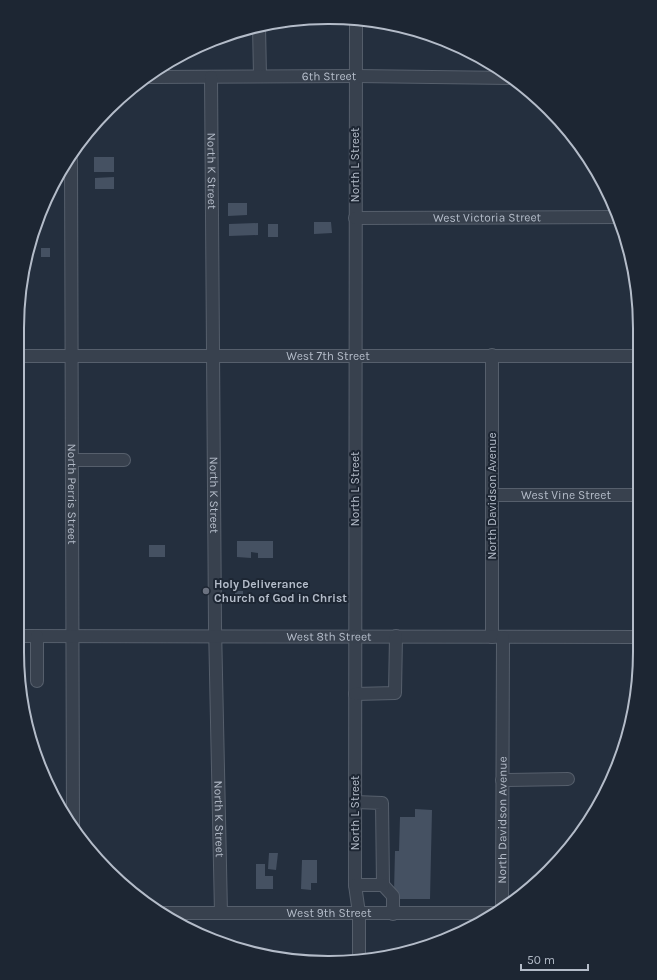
<svg xmlns="http://www.w3.org/2000/svg" width="657" height="980" font-family="Karla,sans-serif">
<rect width="100%" height="100%" fill="#242f3e"/>
<g fill="#455162">
<rect x="94" y="157" width="20" height="15"/>
<path d="M114,177V189H95V178Z"/>
<path d="M228,203H247V215L228,216Z"/>
<path d="M314,222H331L332,233L314,234Z"/>
<path d="M258,223V235L229,236V224Z"/>
<rect x="268" y="224" width="10" height="13"/>
<rect x="41" y="248" width="9" height="9"/>
<path d="M237,541H273V558H258V553L251,552V558L237,557Z"/>
<rect x="149" y="545" width="16" height="12"/>
<rect x="235" y="591" width="8" height="9"/>
<path d="M415,809L432,810L430,899H397L394,892L395,851H399L400,817H415Z"/>
<path d="M269,853H278L276,870L268,869Z"/>
<path d="M302,860H317V883H311V890L301,889Z"/>
<path d="M256,864H265V876H273V889H256Z"/>
</g>
<g fill="none" stroke-linecap="round" stroke-linejoin="round">
<defs>
<g id="minor">
<path d="M356,20L355,885L359,913V959"/>
<path d="M259,26L260,76"/>
<path id="s1" d="M146,77L356,76L512,78"/>
<path id="s2" d="M211,77L215,626L221,913"/>
<path id="s3" d="M71,160L73,829"/>
<path id="s4" d="M355,218L619,217"/>
<path d="M492,355V637"/>
<path id="s5" d="M17,356H640"/>
<path d="M72,460H124"/>
<path id="s6" d="M492,495H640"/>
<path id="s7" d="M17,636L640,637"/>
<path d="M37,636V681"/>
<path d="M355,694L395,693L396,636"/>
<path d="M502,780L568,779"/>
<path d="M355,802L382,803L383,885L393,896V914"/>
<path d="M355,885H383"/>
<path id="s8" d="M502,908L503,637"/>
<path id="s9" d="M164,913H495"/>
</g>
</defs>
<use href="#minor" stroke="#565f6c" stroke-width="14"/>
<use href="#minor" stroke="#38414e" stroke-width="12"/>
</g>
<circle fill="#6b7280" stroke="#1d2633" stroke-width="1.5" cx="206" cy="591" r="4"/>
<g text-anchor="middle" dominant-baseline="central" stroke-width="4" stroke-linejoin="round" paint-order="stroke">
<g font-size="12" fill="#b4bcc9" stroke="#1d2633">
<text stroke="none"><textPath href="#s1" startOffset="183">6th Street</textPath></text>
<text transform="translate(355 165) rotate(-90)">North L Street</text>
<text stroke="none"><textPath href="#s2" startOffset="94">North K Street</textPath></text>
<text stroke="none"><textPath href="#s4" startOffset="132">West Victoria Street</textPath></text>
<text stroke="none"><textPath href="#s5" startOffset="311">West 7th Street</textPath></text>
<text transform="translate(355 489) rotate(-90)">North L Street</text>
<text stroke="none"><textPath href="#s3" startOffset="334">North Perris Street</textPath></text>
<text stroke="none"><textPath href="#s2" startOffset="418">North K Street</textPath></text>
<text stroke="none"><textPath href="#s6" startOffset="74">West Vine Street</textPath></text>
<text transform="translate(492 496) rotate(-90)">North Davidson Avenue</text>
<text stroke="none"><textPath href="#s7" startOffset="312">West 8th Street</textPath></text>
<text transform="translate(355 813) rotate(-90)">North L Street</text>
<text stroke="none"><textPath href="#s2" startOffset="742">North K Street</textPath></text>
<text stroke="none"><textPath href="#s8" startOffset="88">North Davidson Avenue</textPath></text>
<text stroke="none"><textPath href="#s9" startOffset="165">West 9th Street</textPath></text>
</g>
<g font-size="12" font-weight="bold" fill="#b4bcc9" stroke="#1d2633" text-anchor="start">
<text x="214" y="584">Holy Deliverance<tspan x="214" dy="14">Church of God in Christ</tspan></text>
</g>
</g>
<path d="M0 0H657V980H0ZM328 24H329A304 304 0 0 1 633 328V652A304 304 0 0 1 329 956H328A304 304 0 0 1 24 652V328A304 304 0 0 1 328 24Z" fill="#1d2633" fill-rule="evenodd"/>
<path fill="none" stroke="#b4bcc9" stroke-width="2" d="M328 24H329A304 304 0 0 1 633 328V652A304 304 0 0 1 329 956H328A304 304 0 0 1 24 652V328A304 304 0 0 1 328 24Z"/>
<path d="M521 964v6h67v-6" fill="none" stroke="#b4bcc9" stroke-width="2"/>
<text x="527" y="964" font-size="12" fill="#b4bcc9" stroke="#1d2633" stroke-width="3" paint-order="stroke">50 m</text>
</svg>
